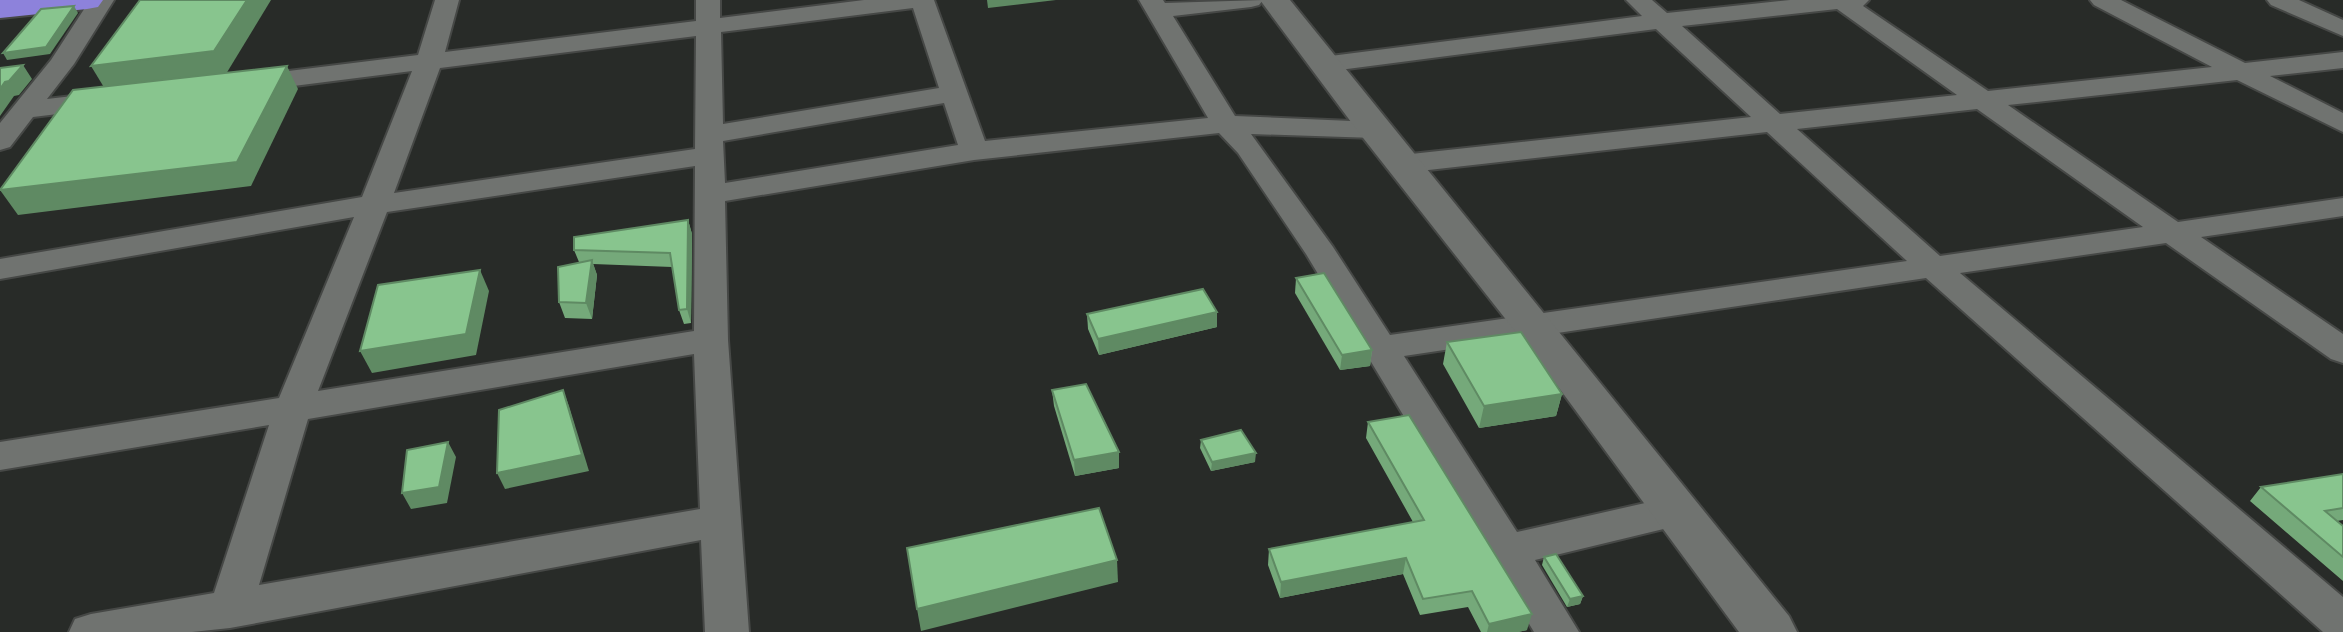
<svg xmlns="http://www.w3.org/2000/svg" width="2343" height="632" font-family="Signika,sans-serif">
<rect width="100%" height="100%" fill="#282b28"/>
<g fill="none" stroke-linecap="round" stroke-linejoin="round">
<defs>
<g id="minor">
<path d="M90,0H114L74,64L47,99L107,92L117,94L121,100L117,106L107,108L33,117L10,147L0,150V123L51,60Z"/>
<path d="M435,0H459L445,52L696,21V0H720V18L864,0H934L985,141L1208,118L1139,0H1163L1165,3L1263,0L1259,5L1251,7L1173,16L1235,116L1375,122L1385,124L1389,130L1385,136L1375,138L1251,134L1333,247L1390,335L1907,261L1767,132L1402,173L1392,170L1387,164L1392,158L1402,155L1751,117L1656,29L1324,72L1315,70L1311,64L1315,58L1642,16L1626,0H1652L1667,13L1790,0H1869L1863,6L1988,91L2212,67L2094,5L2090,0H2121L2245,63L2343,52V68L2270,76L2343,113V132L2237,80L2008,105L2178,222L2343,198V216L2201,237L2343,334V363L2331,359L2166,243L1960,273L2343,597V632H2323L1926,278L1404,356L1517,532L1676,496L1690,500L1696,511L1690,522L1676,526L1535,560L1579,632H1534L1306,254L1238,153L1219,133L974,160L725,201L728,340L749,632H705L701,540L230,628L192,632H69L75,619L91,614L214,593L269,425L0,470V442L279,398L354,217L0,279V259L362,197L412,71L247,92L238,90L234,84L238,78L247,76L418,55ZM913,8L939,88L723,124L721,32ZM1837,9L1957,95L1780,114L1682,26ZM696,36L695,149L394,193L440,68ZM944,103L958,145L725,183L723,141ZM1977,109L2143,227L1940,256L1797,129ZM695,166L694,331L318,391L387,212ZM694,354L700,509L259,585L308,419Z"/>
<path d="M2267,0H2299L2343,20V36L2271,5Z"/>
</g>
<path id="tertiary" d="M1260,0H1290L1789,616L1797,632H1739L1548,373L1360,134Z"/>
<path id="trunk" d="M0,0H103L98,7L87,9L0,18Z"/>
</defs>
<use href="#minor" stroke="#464846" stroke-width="4"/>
<use href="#tertiary" stroke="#464846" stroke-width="4"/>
<use href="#trunk" stroke="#464846" stroke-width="4"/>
<use href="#minor" fill="#707370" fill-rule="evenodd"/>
<use href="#tertiary" fill="#707370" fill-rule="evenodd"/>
<use href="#trunk" fill="#8d82db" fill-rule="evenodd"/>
</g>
<g fill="#75a97a">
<path d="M688,220L692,234L691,323L684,324L679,310L672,267L593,264L597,275L592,319L565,318L559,302L579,262L574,250Z"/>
<path d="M1296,278L1372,350L1370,366L1340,370L1295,293Z"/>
<path d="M1087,314L1217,327L1099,355L1088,329Z"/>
<path d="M1447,342L1562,394L1556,416L1479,428L1443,364Z"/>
<path d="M1052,390L1119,468L1075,476L1054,406Z"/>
<path d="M1368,422L1527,630L1518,632H1481L1468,607L1420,615L1403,574L1280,598L1268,565L1269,549L1413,522L1366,438Z"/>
<path d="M1201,440L1255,462L1211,471L1200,448Z"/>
<path d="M2343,474V520L2337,521L2343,526V581L2250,501L2261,487Z"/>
<path d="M1544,557L1583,596L1580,604L1567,607L1542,565Z"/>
</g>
<g fill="#5f8a63">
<path d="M247,0H271L226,74L105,89L91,66Z"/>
<path d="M987,0H1056L988,8Z"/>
<path d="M74,6L78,13L50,54L7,60L3,53Z"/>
<path d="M23,65L32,79L19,95L14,96L0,116V89L5,82Z"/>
<path d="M287,66L298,89L251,186L18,215L0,190Z"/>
<path d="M688,220L692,234L691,323L687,309Z"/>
<path d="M592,260L597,275L592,319L586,303Z"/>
<path d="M480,270L489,291L476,355L372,373L360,351Z"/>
<path d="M1217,312V327L1099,355L1098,339Z"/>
<path d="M1372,350L1370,366L1340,370L1342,355Z"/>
<path d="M563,390L569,406L589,471L505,489L497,473Z"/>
<path d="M1562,394L1556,416L1479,428L1484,406Z"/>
<path d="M448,442L456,457L447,503L411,509L402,493Z"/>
<path d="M1119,452V468L1075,476L1074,460Z"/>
<path d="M1256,453L1255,462L1211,471L1212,462Z"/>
<path d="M1406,558L1403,574L1280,598L1281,582Z"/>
<path d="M1117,560L1118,582L921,631L917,609Z"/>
<path d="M1583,596L1580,604L1567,607L1570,599Z"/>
<path d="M1532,614L1527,630L1518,632H1487L1489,624Z"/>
</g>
<g fill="#88c58e" stroke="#5f8a63" stroke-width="2">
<path d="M140,0H247L214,51L91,66Z"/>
<path d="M74,6L46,47L3,53L41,9Z"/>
<path d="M23,65L9,81L5,82L0,89V68Z"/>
<path d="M287,66L237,162L0,190L73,90Z"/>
<path d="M688,220L687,309L679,310L670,253L574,250V237Z"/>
<path d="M592,260L586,303L559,302L558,267Z"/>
<path d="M480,270L466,334L360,351L378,285Z"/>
<path d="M1324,273L1372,350L1342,355L1296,278Z"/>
<path d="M1203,289L1217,312L1098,339L1087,314Z"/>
<path d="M1521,332L1562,394L1484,406L1447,342Z"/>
<path d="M1086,384L1119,452L1074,460L1052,390Z"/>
<path d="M563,390L582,455L497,473L499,410Z"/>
<path d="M1409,415L1532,614L1489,624L1472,591L1423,599L1406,558L1281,582L1269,549L1424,520L1368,422Z"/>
<path d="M1241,430L1256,453L1212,462L1201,440Z"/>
<path d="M448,442L439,487L402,493L407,450Z"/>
<path d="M2343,474V508L2325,511L2343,526V557L2261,487Z"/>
<path d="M1099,508L1117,560L917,609L907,548Z"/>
<path d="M1556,554L1583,596L1570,599L1544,557Z"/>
</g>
</svg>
